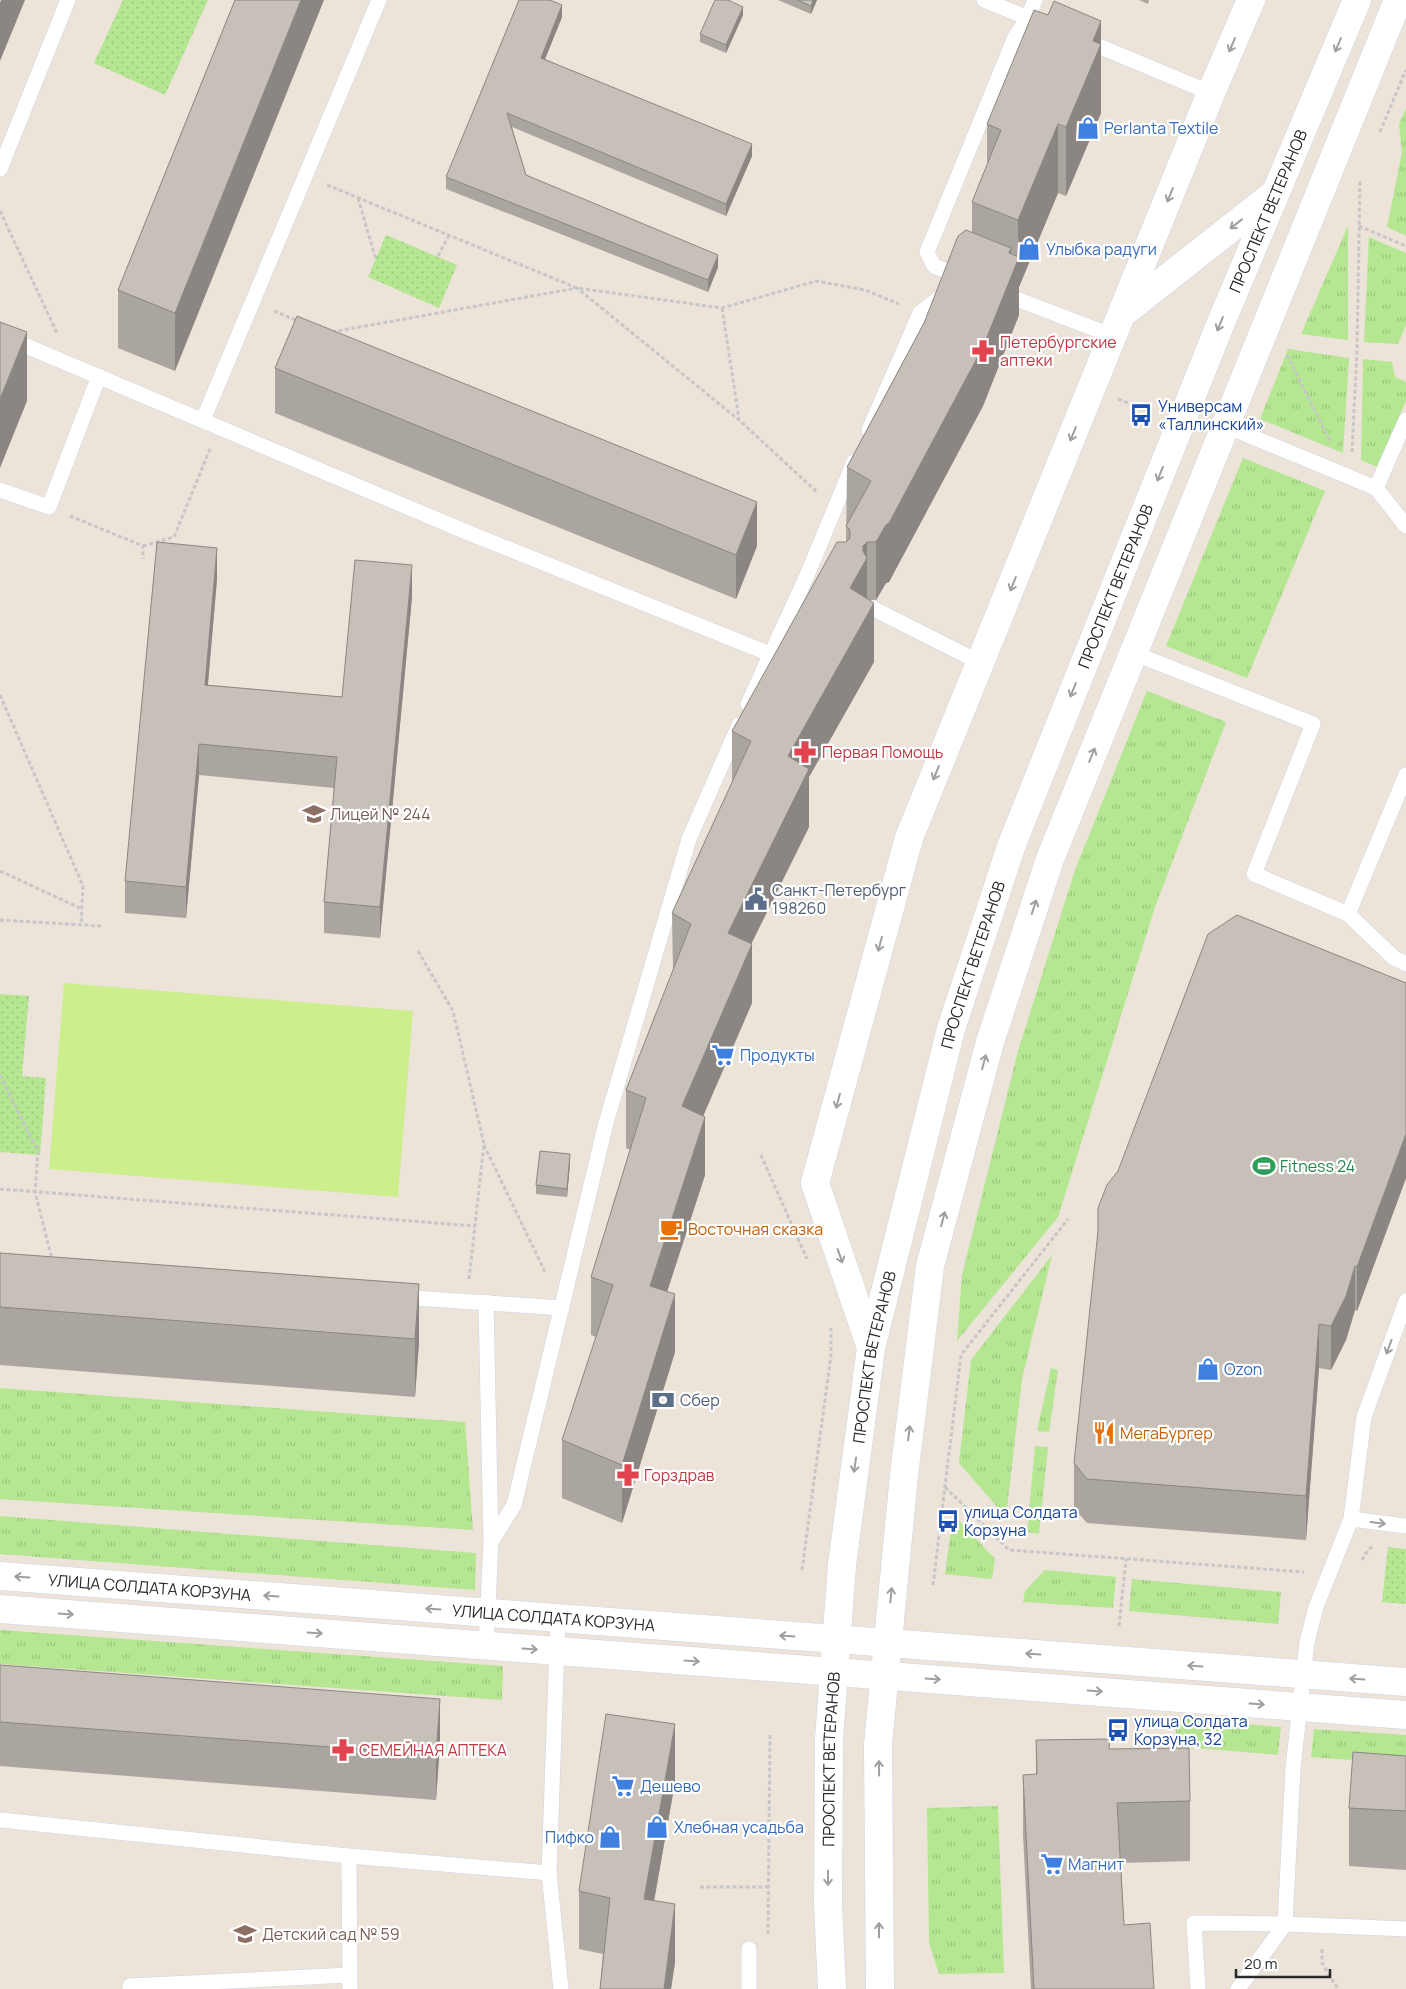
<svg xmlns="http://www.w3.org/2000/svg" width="1406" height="1989" font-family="Manrope,sans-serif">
<defs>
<pattern id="grass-tufts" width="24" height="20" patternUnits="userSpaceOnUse" patternTransform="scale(1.25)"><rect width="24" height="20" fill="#b5e692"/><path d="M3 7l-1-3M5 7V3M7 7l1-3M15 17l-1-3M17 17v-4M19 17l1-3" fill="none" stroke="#9cc57e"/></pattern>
<pattern id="park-dots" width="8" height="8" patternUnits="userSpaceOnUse" patternTransform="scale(1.25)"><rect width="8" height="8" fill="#b5e692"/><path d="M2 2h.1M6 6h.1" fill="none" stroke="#9cc57e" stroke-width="1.8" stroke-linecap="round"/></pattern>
</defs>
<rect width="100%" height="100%" fill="#ece3d9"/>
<g fill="url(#grass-tufts)">
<path d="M1406,108V236L1387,227L1402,152L1399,124Z"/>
<path d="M1348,226V340L1301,334Z"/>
<path d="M1369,237L1406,253V325L1398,344L1364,342Z"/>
<path d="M1288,349L1349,358L1343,453L1260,419Z"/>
<path d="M1363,359L1392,362L1395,377L1406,382V401L1377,467L1361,460Z"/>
<path d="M1243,458L1325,491L1247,678L1166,646Z"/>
<path d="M1147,691L1226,722L1155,907L1058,1217L957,1341L962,1275L1018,1051L1075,870Z"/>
<path d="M1052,1255L1022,1379L1006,1517L959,1463L971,1360Z"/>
<path d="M1051,1368L1058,1370L1049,1432L1037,1431Z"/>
<path d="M0,1388L465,1422L473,1530L0,1499Z"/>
<path d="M1035,1446L1048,1447L1039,1534L1027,1532Z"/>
<path d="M953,1514L995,1559L992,1579L945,1574Z"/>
<path d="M0,1516L476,1553L475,1590L0,1554Z"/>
<path d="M1045,1570L1116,1577L1113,1608L1023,1602L1025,1591Z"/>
<path d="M1132,1579L1281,1592L1278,1624L1129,1611Z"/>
<path d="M0,1630L503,1666L502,1700L0,1664Z"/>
<path d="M1177,1718L1281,1727L1278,1755L1175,1746Z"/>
<path d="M1314,1729L1406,1735V1764L1311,1757Z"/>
<path d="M998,1806L1004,1973L939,1974L929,1943L927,1808Z"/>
</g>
<g fill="url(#park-dots)">
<path d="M123,0H208L165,95L94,63Z"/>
<path d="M386,235L457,265L439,308L368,277Z"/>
<path d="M0,994L29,996L22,1076L46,1078L40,1155L0,1152Z"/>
<path d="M1388,1547L1406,1549V1604L1382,1602Z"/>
</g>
<path fill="#cdee8d" d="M64,983L413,1011L398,1197L49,1169Z"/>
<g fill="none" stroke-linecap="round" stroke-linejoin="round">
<defs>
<g id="lane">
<path d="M1035,0L1028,18L1037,21"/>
<path d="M1084,40L1211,93"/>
<path d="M0,169L68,0"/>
<path d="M963,278L934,266L927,252L1015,37L1028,18L984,0"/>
<path d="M1001,293L1113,336"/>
<path d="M0,335L464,531L770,654"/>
<path d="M203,420L379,0"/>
<path d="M1226,426L1376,488L1406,526"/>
<path d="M869,430L920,313L947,292"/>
<path d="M1376,488L1406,420"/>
<path d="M0,490L49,507L99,376"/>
<path d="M872,608L981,663"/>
<path d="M1133,653L1313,724L1254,874L1348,914L1406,775"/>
<path d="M748,704L808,573L854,462"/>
<path d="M1348,914L1394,958L1406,964"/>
<path d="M399,1297L562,1308"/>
<path d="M486,1302L491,1542"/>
<path d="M1351,1519L1406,1526"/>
<path d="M558,1618L549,1873L561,1989"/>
<path d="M486,1646L491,1542L514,1505L606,1123L689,839L739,725"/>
<path d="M0,1820L349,1856L549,1873"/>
<path d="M349,1856L350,1989"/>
<path d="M749,1949V1989"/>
<path d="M130,1989V1986L349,1975"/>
<path d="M1198,1989L1194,1923L1285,1924L1293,1768L1307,1642L1316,1607L1351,1519L1364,1417L1406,1301"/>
<path d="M1238,1989L1285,1924L1406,1929"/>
</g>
<g id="street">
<path d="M1123,313L1274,194"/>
<path d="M871,1348L815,1183L909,838L1211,93L1251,0"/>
</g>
<g id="secondary">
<path id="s1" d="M0,1576L1406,1682"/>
<path d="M0,1609L1406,1715"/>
<path id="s2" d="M832,1989L828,1904L829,1739L842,1565L871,1348L951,1029L1012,844L1220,325L1357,0"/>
<path d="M880,1989L878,1744L904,1475L930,1266L990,1042L1050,859L1398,0"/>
</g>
</defs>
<use href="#lane" stroke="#cfd4e3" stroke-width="16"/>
<use href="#street" stroke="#cfd4e3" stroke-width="29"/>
<use href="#secondary" stroke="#cfd4e3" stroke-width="29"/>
<g stroke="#c7c7c7" stroke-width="3" stroke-dasharray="4 2.5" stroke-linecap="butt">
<path d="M1380,132L1406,70"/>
<path d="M327,185L577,288L722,308L816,281L865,290L899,304"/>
<path d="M358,198L376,260"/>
<path d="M0,211L57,333"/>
<path d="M1359,226L1406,246"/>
<path d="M438,256L449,235"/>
<path d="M722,308L739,419"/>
<path d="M274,311L298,321"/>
<path d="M332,332L577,288L739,420L817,492"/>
<path d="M1287,355L1331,443"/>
<path d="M1118,399L1152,412"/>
<path d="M1352,452L1357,350L1360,179"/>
<path d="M70,516L143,546V559"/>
<path d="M143,546L174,537L210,449"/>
<path d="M0,695L83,886L81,925"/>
<path d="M0,871L82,909"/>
<path d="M0,920L101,926"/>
<path d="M418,951L453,1011L484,1144L469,1279"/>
<path d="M0,1075L38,1152L35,1192L52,1259"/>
<path d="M484,1145L545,1272"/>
<path d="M761,1155L807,1259"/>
<path d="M0,1189L475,1226"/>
<path d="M945,1487L1009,1550L1304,1572"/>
<path d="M1362,1560L1368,1550L1374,1545"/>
<path d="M802,1570L831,1355V1328"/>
<path d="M933,1585L961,1355L1068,1219"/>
<path d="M1119,1626L1126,1559"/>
<path d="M700,1887H769"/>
<path d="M768,1934L770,1735"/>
<path d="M1322,1949V1963L1338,1989"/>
</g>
<use href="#lane" stroke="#fff" stroke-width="15"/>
<use href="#street" stroke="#fff" stroke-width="28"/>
<use href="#secondary" stroke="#fff" stroke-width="28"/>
</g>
<g fill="#aba59f">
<path d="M235,0L175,371L118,348V290Z"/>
<path d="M778,0H817L811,14Z"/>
<path d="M1139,0H1149L1148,4Z"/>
<path d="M743,15L726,53L700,42V34Z"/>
<path d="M1048,15L1101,21V113L1066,196L1058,193L1019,287V315L983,406L889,582L886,583L876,600H868L874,662L809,777V827L751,944L752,1003L703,1116L705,1175L667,1292L675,1352L622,1523L562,1498V1440L596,1337L591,1335V1277L630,1150L626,1148V1090L673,972L672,913L732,783V731L846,542L847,467L972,233V202L987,165V124Z"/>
<path d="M562,17L545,59L752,156L726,216L512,127L526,175L718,267L708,292L446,189V177Z"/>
<path d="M275,368L757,546L736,599L275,413Z"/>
<path d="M217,579L208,685L342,697L412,597L380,938L324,933V902L334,788L199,775L186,918L125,913V881Z"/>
<path d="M1406,983V1178L1357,1311L1355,1310L1346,1340L1331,1370L1319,1368L1306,1540L1087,1523L1074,1508V1463Z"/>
<path d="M570,1163L567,1197L536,1194V1185Z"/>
<path d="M0,1253L419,1284V1342L415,1397L0,1365Z"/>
<path d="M0,1665L440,1743L436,1800L0,1766Z"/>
<path d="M1036,1740L1110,1749L1190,1801V1861L1121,1863L1124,1925L1154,1989H1031L1023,1835V1775L1036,1774Z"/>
<path d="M1406,1756V1870L1349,1866V1808Z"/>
<path d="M675,1782L654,1901L675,1962L671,1989H600L603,1954L579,1949V1891Z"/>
</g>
<g fill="#8b8682">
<path d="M1,0H25L0,61V3Z"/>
<path d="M301,0H324L175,371V313Z"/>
<path d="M813,0H817L811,14V6Z"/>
<path d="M562,5V17L541,69V58Z"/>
<path d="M743,7V15L726,53V45Z"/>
<path d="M1101,21V113L1066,196V127L1093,41Z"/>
<path d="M1058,124V193L1019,287V315L983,406L889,582L886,583L876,600V542L1011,248V277L1018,259V220Z"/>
<path d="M752,144V156L726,216V204Z"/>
<path d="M718,255V267L708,292V280Z"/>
<path d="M27,332V401L0,468V399Z"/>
<path d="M757,502V546L736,599V555Z"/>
<path d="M867,542V615L874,603V662L809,777V827L728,991V933L788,756L850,588L863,546Z"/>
<path d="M217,548V579L205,716V685Z"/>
<path d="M412,565V597L380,938V907Z"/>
<path d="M199,744V775L186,918V887Z"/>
<path d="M752,944V1003L682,1165V1106Z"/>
<path d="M705,1117V1175L650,1344V1286Z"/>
<path d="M1406,1134V1178L1357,1311V1267Z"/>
<path d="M570,1154V1163L567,1197V1189Z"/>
<path d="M1355,1266V1310L1346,1340L1331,1370V1326Z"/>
<path d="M419,1284V1342L415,1397V1339Z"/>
<path d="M675,1294V1352L622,1523V1465Z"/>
<path d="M1319,1324V1368L1306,1540V1496Z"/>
<path d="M440,1699V1743L436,1800V1755Z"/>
<path d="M675,1724V1782L644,1958V1899Z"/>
<path d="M675,1904V1962L671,1989H664Z"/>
</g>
<g fill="#c7c0b9" stroke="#8b8682">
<path d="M235,0H301L175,313L118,290Z"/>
<path d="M519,0H550L562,5L541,58L752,144L726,204L507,113L526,175L718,255L708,280L446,177Z"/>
<path d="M715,0H728L743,7L726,45L700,34Z"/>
<path d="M797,0H813L811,6Z"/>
<path d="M1054,1L1101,21L1093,41L1101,44L1066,127L1058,124L1018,220L972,202L1001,130L987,124L1034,10L1048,15Z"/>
<path d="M966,230L1011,248L1009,253L1019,257L983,347L889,523L886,525L876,542H867L863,546V551L867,558L850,588L874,603L788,756L809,769L728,933L752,944L682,1106L705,1117L650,1286L675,1294L622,1465L562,1440L613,1285L591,1277L646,1098L626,1090L691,924L672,913L751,741L732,731L837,542H846L850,538V530L846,526L871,481L847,467L924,323L958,236Z"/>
<path d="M297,316L757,502L736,555L275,368Z"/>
<path d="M0,322L27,332L0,399Z"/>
<path d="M157,542L217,548L205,685L342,697L355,560L412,565L380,907L324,902L337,757L199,744L186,887L125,881Z"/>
<path d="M1237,915L1406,983V1134L1357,1267L1355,1266L1346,1296L1331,1326L1319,1324L1306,1496L1087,1479L1074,1463L1098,1231V1208L1107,1185L1118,1171L1208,934Z"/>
<path d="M540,1151L570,1154L567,1189L536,1185Z"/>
<path d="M0,1253L419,1284L415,1339L0,1307Z"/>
<path d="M0,1665L440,1699L436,1755L0,1722Z"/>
<path d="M606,1714L675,1724L644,1899L675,1904L664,1989H600L610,1898L579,1891Z"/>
<path d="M1110,1739L1109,1749L1189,1748L1190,1801L1117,1803L1124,1925L1150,1923L1154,1989H1034L1023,1775L1037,1774L1036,1740Z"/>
<path d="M1353,1752L1406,1756V1811L1349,1808Z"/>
</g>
<defs><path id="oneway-shaft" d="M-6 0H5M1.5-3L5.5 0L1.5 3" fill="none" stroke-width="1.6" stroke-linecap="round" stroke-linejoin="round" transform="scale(1.25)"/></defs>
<g stroke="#9f9f9f">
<use href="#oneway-shaft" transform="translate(1232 45) rotate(113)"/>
<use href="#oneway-shaft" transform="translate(1338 45) rotate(113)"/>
<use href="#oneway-shaft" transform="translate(1170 195) rotate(112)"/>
<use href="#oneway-shaft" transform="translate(1236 224) rotate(142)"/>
<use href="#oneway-shaft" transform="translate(1220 324) rotate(112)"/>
<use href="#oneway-shaft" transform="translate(1073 434) rotate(112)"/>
<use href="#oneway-shaft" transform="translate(1160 474) rotate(112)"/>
<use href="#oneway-shaft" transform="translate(1013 584) rotate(112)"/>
<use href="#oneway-shaft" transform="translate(1073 690) rotate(112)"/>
<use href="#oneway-shaft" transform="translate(1092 755) rotate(-68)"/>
<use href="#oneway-shaft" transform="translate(936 773) rotate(112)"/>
<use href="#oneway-shaft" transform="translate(1034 907) rotate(-72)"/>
<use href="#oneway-shaft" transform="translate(880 944) rotate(105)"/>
<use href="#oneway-shaft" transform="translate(984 1062) rotate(-75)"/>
<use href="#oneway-shaft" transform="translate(838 1101) rotate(105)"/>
<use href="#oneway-shaft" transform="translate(943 1219) rotate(-75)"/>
<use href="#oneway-shaft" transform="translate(840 1256) rotate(71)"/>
<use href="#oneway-shaft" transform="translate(1389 1347) rotate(110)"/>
<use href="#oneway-shaft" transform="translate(909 1433) rotate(-83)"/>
<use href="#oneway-shaft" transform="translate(855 1465) rotate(98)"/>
<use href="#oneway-shaft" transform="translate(1378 1523) rotate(7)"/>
<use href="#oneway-shaft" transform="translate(22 1577) rotate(-176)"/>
<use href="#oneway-shaft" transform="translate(891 1595) rotate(-85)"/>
<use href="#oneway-shaft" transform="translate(271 1596) rotate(-176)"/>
<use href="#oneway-shaft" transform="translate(433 1609) rotate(-176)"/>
<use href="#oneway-shaft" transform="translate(66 1614) rotate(4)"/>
<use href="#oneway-shaft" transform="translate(315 1633) rotate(4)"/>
<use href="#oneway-shaft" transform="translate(787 1636) rotate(-176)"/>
<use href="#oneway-shaft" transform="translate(530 1649) rotate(4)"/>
<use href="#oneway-shaft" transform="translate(1033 1654) rotate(-176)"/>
<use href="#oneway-shaft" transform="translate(692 1661) rotate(4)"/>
<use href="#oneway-shaft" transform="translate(1195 1666) rotate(-176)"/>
<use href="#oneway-shaft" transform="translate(933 1679) rotate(4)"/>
<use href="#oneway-shaft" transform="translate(1357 1679) rotate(-176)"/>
<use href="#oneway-shaft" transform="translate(1095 1691) rotate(4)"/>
<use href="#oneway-shaft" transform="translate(1257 1704) rotate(4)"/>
<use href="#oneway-shaft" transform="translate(879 1768) rotate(-91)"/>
<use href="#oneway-shaft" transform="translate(828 1878) rotate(90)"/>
<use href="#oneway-shaft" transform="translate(879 1930) rotate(-90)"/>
</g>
<defs>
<symbol id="shop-bare" viewBox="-9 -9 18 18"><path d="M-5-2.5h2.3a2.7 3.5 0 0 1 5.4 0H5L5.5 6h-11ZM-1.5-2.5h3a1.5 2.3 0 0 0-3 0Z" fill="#3f7fe0" stroke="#fff" stroke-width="2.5" paint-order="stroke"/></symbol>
<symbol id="pharmacy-bare" viewBox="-9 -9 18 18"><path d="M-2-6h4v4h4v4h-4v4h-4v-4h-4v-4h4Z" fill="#e0444e" stroke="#fff" stroke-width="2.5" paint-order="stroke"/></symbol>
<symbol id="bus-bare" viewBox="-9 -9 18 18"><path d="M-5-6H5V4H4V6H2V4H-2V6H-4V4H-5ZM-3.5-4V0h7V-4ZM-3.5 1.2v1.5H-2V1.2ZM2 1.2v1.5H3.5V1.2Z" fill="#1a4fb4" stroke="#fff" stroke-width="2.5" paint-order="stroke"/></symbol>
<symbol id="school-bare" viewBox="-9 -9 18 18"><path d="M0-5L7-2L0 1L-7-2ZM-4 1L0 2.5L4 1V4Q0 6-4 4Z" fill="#8d6e63" stroke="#fff" stroke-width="2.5" paint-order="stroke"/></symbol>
<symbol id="civic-bare" viewBox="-9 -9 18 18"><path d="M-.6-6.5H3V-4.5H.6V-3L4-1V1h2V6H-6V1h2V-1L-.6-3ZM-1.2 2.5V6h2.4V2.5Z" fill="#5c6f8a" stroke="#fff" stroke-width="2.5" paint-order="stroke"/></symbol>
<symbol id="supermarket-bare" viewBox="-9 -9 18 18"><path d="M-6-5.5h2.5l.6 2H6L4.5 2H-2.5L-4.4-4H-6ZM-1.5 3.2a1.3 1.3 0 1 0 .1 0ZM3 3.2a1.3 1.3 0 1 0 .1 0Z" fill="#3f7fe0" stroke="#fff" stroke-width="2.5" paint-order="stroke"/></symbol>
<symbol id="stadium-bare" viewBox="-9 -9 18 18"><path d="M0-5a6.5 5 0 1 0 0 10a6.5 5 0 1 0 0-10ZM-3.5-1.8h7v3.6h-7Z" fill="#2e9e5b" stroke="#fff" stroke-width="2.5" paint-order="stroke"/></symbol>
<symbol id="cafe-bare" viewBox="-9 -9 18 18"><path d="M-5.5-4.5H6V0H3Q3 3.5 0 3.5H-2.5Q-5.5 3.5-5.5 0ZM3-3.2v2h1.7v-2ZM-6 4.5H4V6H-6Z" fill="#e8710a" stroke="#fff" stroke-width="2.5" paint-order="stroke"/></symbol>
<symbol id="bank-bare" viewBox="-9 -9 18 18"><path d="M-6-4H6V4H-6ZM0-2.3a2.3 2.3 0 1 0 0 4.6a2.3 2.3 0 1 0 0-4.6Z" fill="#5c6f8a" stroke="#fff" stroke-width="2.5" paint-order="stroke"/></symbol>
<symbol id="restaurant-bare" viewBox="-9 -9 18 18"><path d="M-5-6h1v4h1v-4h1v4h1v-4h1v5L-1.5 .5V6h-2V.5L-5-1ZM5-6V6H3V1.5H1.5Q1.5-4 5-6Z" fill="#e8710a" stroke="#fff" stroke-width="2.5" paint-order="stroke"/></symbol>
</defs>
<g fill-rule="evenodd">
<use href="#shop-bare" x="1072" y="112" width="32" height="32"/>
<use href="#shop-bare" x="1013" y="233" width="32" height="32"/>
<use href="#pharmacy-bare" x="967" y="335" width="32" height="32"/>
<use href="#bus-bare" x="1125" y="399" width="32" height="32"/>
<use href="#pharmacy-bare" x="789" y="736" width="32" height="32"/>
<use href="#school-bare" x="298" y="798" width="32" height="32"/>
<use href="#civic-bare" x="740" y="883" width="32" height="32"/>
<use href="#supermarket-bare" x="707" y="1039" width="32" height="32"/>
<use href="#stadium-bare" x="1248" y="1150" width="32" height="32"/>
<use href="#cafe-bare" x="655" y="1213" width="32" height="32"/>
<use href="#shop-bare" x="1192" y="1353" width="32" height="32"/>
<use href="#bank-bare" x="647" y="1384" width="32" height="32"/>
<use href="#restaurant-bare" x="1088" y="1417" width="32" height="32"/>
<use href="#pharmacy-bare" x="612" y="1459" width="32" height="32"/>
<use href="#bus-bare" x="932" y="1505" width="32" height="32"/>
<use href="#bus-bare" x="1102" y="1714" width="32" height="32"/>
<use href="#pharmacy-bare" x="327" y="1734" width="32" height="32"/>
<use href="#supermarket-bare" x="607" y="1770" width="32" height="32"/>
<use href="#shop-bare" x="641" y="1811" width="32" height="32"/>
<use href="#shop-bare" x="594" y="1821" width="32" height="32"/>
<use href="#supermarket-bare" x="1036" y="1848" width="32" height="32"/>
<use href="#school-bare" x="229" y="1918" width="32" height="32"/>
</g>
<g text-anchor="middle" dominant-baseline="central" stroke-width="4.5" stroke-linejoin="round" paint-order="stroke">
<g font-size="16" fill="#366cbe" stroke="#fff" text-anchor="start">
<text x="1104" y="128">Perlanta Textile</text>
<text x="1046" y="249">Улыбка радуги</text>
<text x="740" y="1055">Продукты</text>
<text x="1224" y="1369">Ozon</text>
<text x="640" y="1786">Дешево</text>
<text x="674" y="1827">Хлебная усадьба</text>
<text x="594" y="1837" text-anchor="end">Пифко</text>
<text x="1068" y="1864">Магнит</text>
</g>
<g font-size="16" fill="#292929" stroke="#fff">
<text stroke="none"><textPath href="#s2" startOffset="1850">ПРОСПЕКТ ВЕТЕРАНОВ</textPath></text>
<text stroke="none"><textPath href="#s2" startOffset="1445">ПРОСПЕКТ ВЕТЕРАНОВ</textPath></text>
<text stroke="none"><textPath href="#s2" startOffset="1040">ПРОСПЕКТ ВЕТЕРАНОВ</textPath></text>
<text stroke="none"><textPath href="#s2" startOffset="635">ПРОСПЕКТ ВЕТЕРАНОВ</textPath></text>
<text stroke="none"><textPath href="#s1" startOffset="150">УЛИЦА СОЛДАТА КОРЗУНА</textPath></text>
<text stroke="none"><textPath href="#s1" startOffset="555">УЛИЦА СОЛДАТА КОРЗУНА</textPath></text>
<text stroke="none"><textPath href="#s2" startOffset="230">ПРОСПЕКТ ВЕТЕРАНОВ</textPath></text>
</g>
<g font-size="16" fill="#be3a42" stroke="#fff" text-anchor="start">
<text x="1000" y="342">Петербургские<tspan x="1000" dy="18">аптеки</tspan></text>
<text x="822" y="752">Первая Помощь</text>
<text x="644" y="1475">Горздрав</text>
<text x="359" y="1750">СЕМЕЙНАЯ АПТЕКА</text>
</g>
<g font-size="16" fill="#164399" stroke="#fff" text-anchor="start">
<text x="1158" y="406">Универсам<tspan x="1158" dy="18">«Таллинский»</tspan></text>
<text x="964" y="1512">улица Солдата<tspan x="964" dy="18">Корзуна</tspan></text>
<text x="1134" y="1721">улица Солдата<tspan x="1134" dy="18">Корзуна, 32</tspan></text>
</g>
<g font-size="16" fill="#785e54" stroke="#fff" text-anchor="start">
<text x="330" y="814">Лицей № 244</text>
<text x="262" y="1934">Детский сад № 59</text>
</g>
<g font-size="16" fill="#4e5e75" stroke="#fff" text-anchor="start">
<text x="772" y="890">Санкт-Петербург<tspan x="772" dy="18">198260</tspan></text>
<text x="680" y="1400">Сбер</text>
</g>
<g font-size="16" fill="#27864d" stroke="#fff" text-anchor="start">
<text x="1280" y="1166">Fitness 24</text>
</g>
<g font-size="16" fill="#c56008" stroke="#fff" text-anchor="start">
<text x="688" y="1229">Восточная сказка</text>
<text x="1120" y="1433">МегаБургер</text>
</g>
</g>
<path d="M1236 1969v8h94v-8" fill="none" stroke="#292929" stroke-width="2.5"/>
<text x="1244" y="1969" font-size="15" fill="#292929" stroke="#ffffff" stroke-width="4" paint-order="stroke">20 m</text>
</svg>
